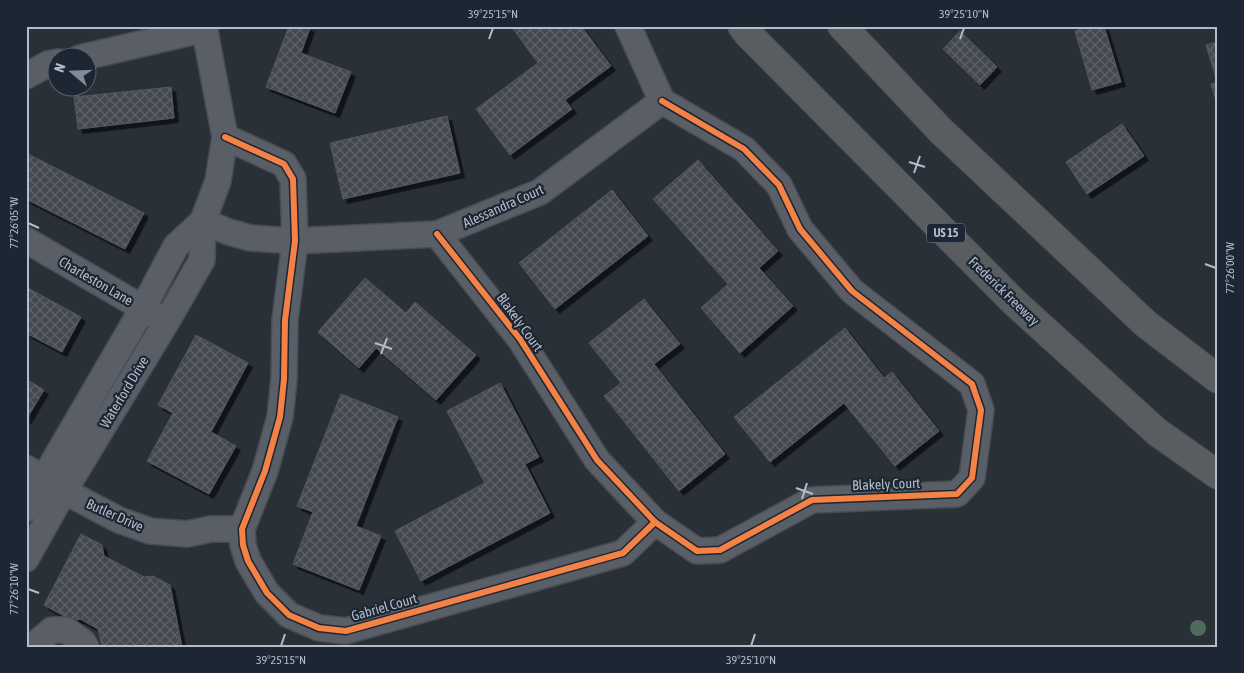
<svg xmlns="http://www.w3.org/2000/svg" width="1244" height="673" font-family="'Asap Condensed',sans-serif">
<defs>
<pattern id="building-cross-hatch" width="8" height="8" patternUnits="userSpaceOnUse" patternTransform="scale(1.25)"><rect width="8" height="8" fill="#444950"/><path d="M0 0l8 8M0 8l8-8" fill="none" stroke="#5d6168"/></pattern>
<filter id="shadow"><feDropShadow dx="4.5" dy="4.5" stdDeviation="0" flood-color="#0009"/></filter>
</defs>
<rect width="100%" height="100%" fill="#2a3038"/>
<g fill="url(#building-cross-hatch)" stroke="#52575f" filter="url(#shadow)">
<path d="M289,26H305L310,28L301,53L351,72L335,113L266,87Z"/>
<path d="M511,26H581L611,66L565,100L572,109L510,155L476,109L538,63Z"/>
<path d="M1091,26H1104L1121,82L1092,90L1075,31Z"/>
<path d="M960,31L997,67L980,85L943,49Z"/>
<path d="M1218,42V107L1211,84L1217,82L1206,45Z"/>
<path d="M171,87L174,118L78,129L74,97Z"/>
<path d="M447,116L460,173L343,199L330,143Z"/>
<path d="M1122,124L1144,156L1087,194L1066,162Z"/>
<path d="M26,153L144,213L125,249L26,199Z"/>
<path d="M698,160L778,251L759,268L793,306L740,353L701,308L728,284L653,199Z"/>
<path d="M612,190L648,236L555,309L519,263Z"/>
<path d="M365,278L406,313L415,302L476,355L436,400L376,348L359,368L318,332Z"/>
<path d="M26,287L81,317L62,352L26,333Z"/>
<path d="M644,299L680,344L654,364L725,454L679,491L604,396L621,383L589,343Z"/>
<path d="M845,328L884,378L892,372L939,431L895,466L844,403L770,462L734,417Z"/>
<path d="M196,335L248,363L211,432L236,446L209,494L147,461L173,413L158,405Z"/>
<path d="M26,379L44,390L26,420Z"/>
<path d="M500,383L539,457L525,464L550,513L421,581L395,531L485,483L447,411Z"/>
<path d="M341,394L398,417L356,526L381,536L359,590L293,564L313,512L297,506Z"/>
<path d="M81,534L102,545L104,556L144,577L153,576L170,585L182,647H102L98,629L80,619L73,621L44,605Z"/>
</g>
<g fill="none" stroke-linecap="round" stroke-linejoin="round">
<defs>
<g id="minor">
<path d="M80,58L205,29"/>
<path d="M26,76L48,64L58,62"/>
<path d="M225,137L284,164L293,179L295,241L285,320L284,379L280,417L265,471L242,529L243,545L248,561L267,593L289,615L319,628L346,631L623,553L655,522"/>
<path d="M203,221L226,231L250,238L295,241L437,234L540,192L662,101L628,26"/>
<path d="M437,234L520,339L597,460L655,522L697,551L720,550L812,500L957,494L972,478L981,410L972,384L852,291L800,229L779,185L744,149L662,101"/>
<path d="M26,240L158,317"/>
<path d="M26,468L64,491L119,520L150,531L187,534L211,529H242"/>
<path d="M26,509L143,308L176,246L203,221"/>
<path d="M26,559L64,491L167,321L202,260L203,221L218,181L225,137L204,26"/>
<path d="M37,647L40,640L52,630H66L83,642L86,647"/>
</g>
<g id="highway">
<path d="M742,26L748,34L1014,302L1157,432L1218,475"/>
<path d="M842,26L940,130L1146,324L1218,379"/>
</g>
</defs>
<use href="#minor" stroke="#484c53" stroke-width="28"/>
<use href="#highway" stroke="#474c53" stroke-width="30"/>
<use href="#minor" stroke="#5a5e66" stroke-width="25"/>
<use href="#highway" stroke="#5a5d60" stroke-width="28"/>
<defs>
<g id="cycleway">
<path d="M225,137L284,164L293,179L295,241L285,320L284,379L280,417L265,471L242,529L243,545L248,561L267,593L289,615L319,628L346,631L623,553L655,522"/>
<path d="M437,234L520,339L597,460L655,522L697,551L720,550L812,500L957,494L972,478L981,410L972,384L852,291L800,229L779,185L744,149L662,101"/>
</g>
</defs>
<use href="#cycleway" stroke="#1d2633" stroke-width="9"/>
<use href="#cycleway" stroke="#f48246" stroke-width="6"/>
</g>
<circle fill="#4e6a5a" cx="1198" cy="628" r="8"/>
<path fill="none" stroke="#b4bcc9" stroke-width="2" d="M489,39L493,28M960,39L964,28M909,162L925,167M914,173L920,156M28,223L39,228M1205,264L1216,268M375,343L392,349M381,354L387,338M796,488L813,494M802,499L807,483M28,589L39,593M281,646L285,634M751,646L755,634"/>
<g text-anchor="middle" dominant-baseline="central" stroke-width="4.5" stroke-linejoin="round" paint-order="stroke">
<rect fill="#1d2633" stroke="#878f9c" stroke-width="1" x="927" y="223.5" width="38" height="19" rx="4"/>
<g font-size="12" font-weight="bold" fill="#b4bcc9">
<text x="946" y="233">US 15</text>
</g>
<g font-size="14" fill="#b4bcc9" stroke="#1d2633">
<text transform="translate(503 206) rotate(-24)">Alessandra Court</text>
<text transform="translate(96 281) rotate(30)">Charleston Lane</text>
<text transform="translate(1004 291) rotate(44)">Frederick Freeway</text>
<text transform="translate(520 322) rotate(54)">Blakely Court</text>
<text transform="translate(124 392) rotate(-59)">Waterford Drive</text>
<text transform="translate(886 484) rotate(-2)">Blakely Court</text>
<text transform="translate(115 515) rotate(24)">Butler Drive</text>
<text transform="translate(384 607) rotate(-16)">Gabriel Court</text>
</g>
</g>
<rect width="1244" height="673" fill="none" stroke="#1d2633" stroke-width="55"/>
<g transform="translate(72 72) rotate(289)"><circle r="24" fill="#1d2633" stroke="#59626f"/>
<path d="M0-4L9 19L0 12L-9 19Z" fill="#848b96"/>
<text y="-8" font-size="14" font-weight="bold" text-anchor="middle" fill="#b4bcc9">N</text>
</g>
<rect x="28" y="28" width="1188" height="618" fill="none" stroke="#b4bcc9" stroke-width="2"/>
<g font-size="12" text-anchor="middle" fill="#b4bcc9">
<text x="493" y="18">39°25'15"N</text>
<text x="964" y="18">39°25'10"N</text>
<text transform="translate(14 223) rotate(-90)" y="4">77°26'05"W</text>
<text transform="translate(1230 268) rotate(-90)" y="4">77°26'00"W</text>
<text transform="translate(14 589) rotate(-90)" y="4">77°26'10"W</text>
<text x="281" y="664">39°25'15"N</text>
<text x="751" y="664">39°25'10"N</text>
</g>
</svg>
